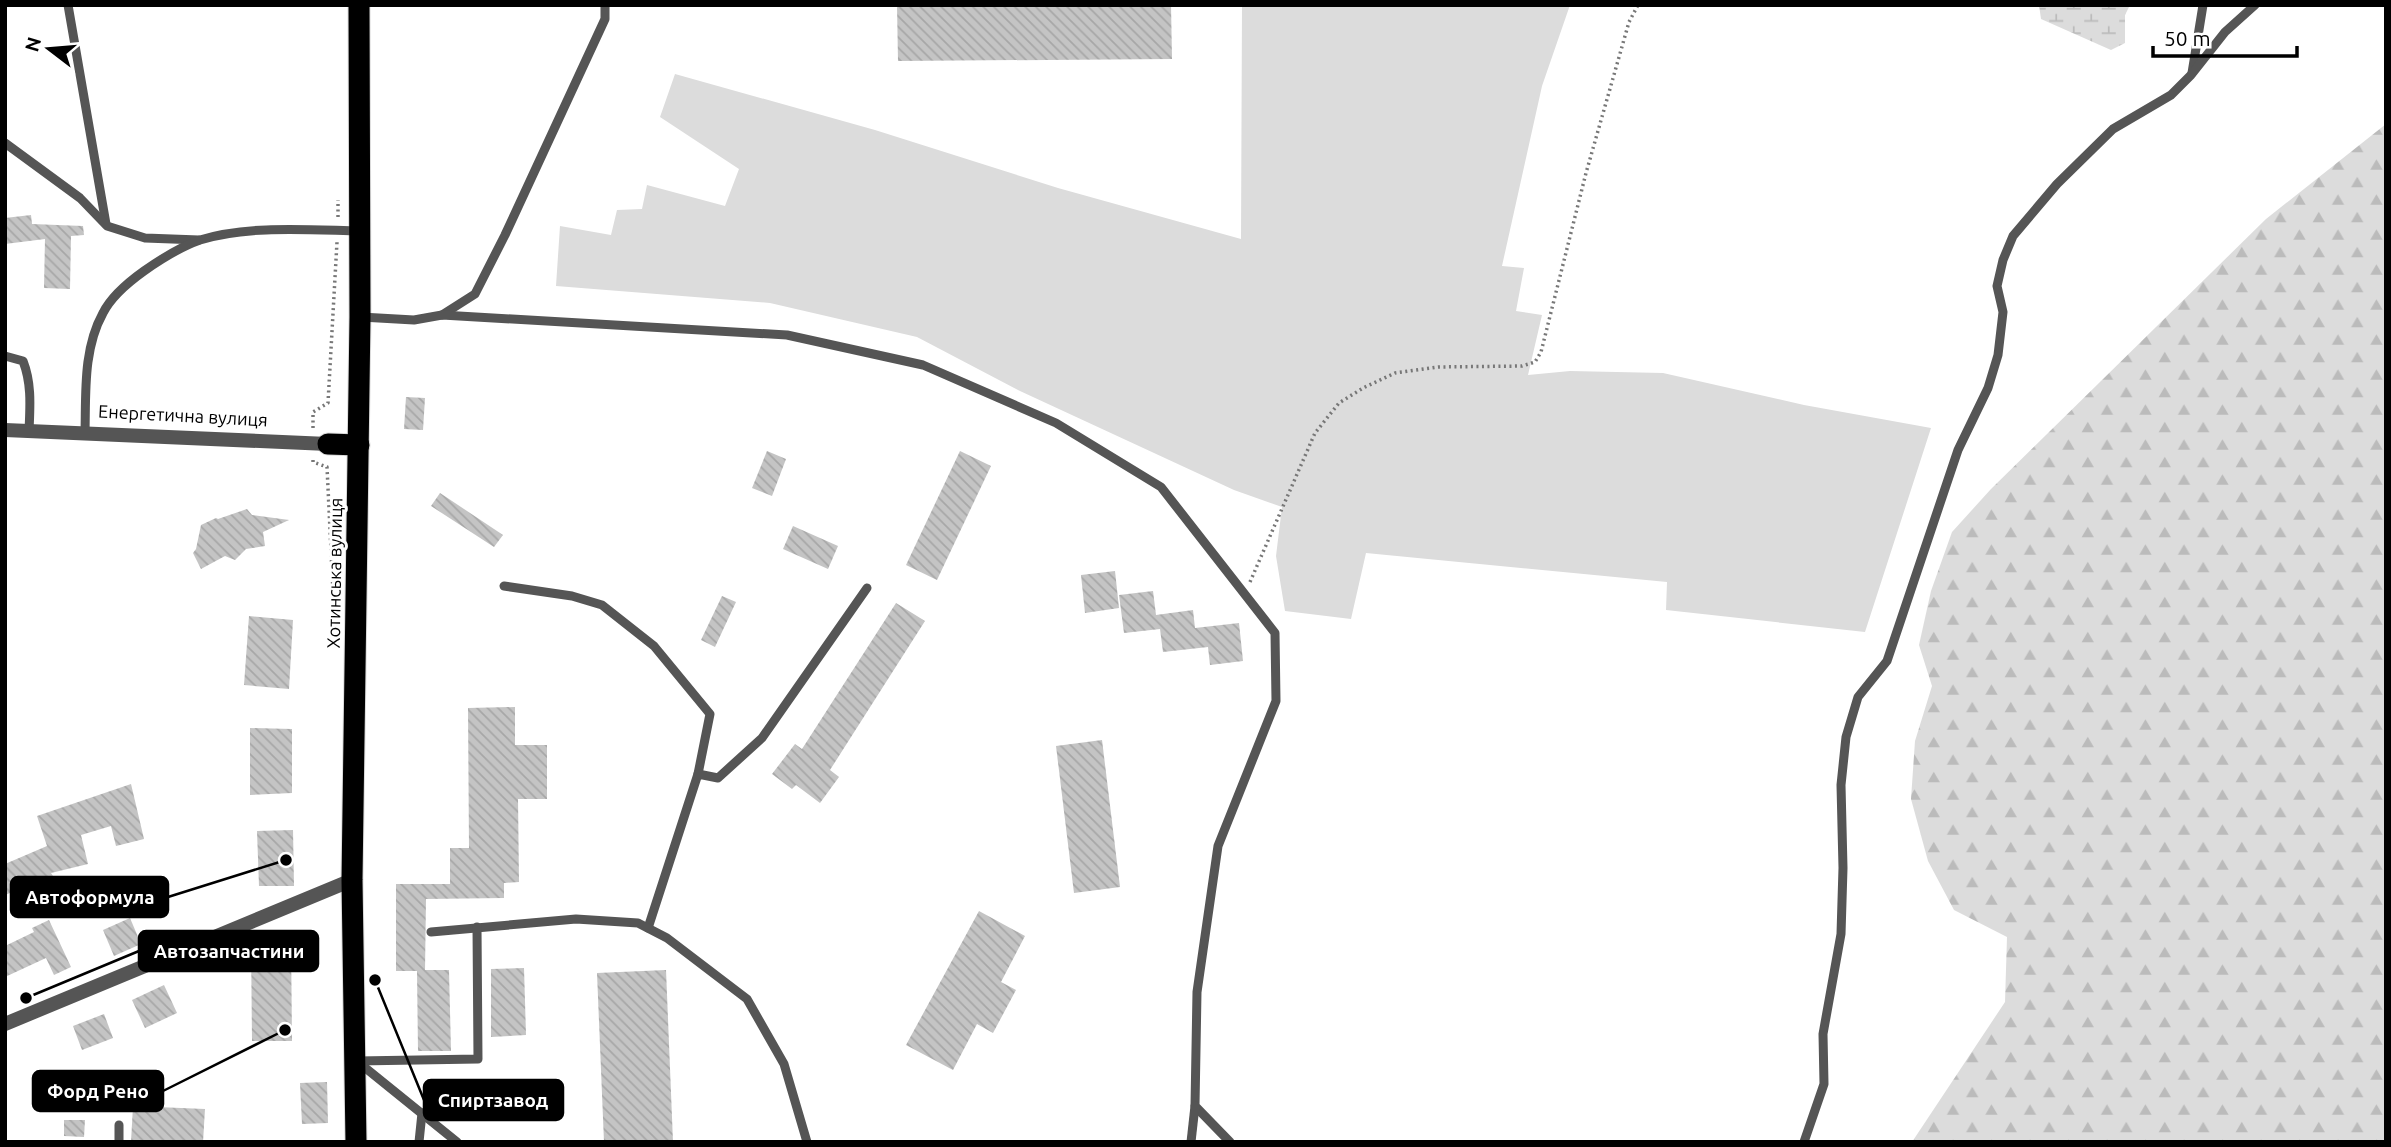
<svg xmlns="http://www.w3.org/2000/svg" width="2391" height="1147" font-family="Ubuntu,sans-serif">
<defs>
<pattern id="forest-firs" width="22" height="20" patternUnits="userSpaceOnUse" patternTransform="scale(1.75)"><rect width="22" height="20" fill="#dcdcdc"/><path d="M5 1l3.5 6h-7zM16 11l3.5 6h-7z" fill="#bbb"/></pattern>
<pattern id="wetland-marsh" width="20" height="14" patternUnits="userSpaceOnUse" patternTransform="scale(1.75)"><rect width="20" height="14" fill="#dcdcdc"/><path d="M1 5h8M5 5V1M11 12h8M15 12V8" fill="none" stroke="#bbb"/></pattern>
<pattern id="building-back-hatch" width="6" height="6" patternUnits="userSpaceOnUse" patternTransform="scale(1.75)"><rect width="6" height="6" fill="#c4c4c4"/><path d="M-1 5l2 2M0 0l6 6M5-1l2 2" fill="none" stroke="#a7a7a7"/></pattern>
</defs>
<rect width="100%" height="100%" fill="#fff"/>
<path fill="url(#forest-firs)" d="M2386,124V1142H1912L2005,1002L2007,937L1954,910L1928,861L1911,799L1915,741L1932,686L1919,645L1931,591L1952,532L1991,489L2266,219Z"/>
<path fill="url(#wetland-marsh)" d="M2039,5H2130L2125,15V43L2111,50L2041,19Z"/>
<path fill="#dcdcdc" d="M1242,5H1570L1542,86L1502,266L1524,268L1516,311L1542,315L1528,375L1570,371L1663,373L1804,405L1931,428L1865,632L1666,610L1667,582L1366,553L1351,619L1285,611L1276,556L1282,507L1234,490L1020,391L917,337L770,303L556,286L560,226L611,235L617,210L642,209L647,185L725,206L739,169L660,117L675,74L875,130L1058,188L1241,239Z"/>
<g fill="url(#building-back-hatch)">
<path d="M897,5H1171L1172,59L898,61Z"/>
<path d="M31,215L32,224L83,226L84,235L71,236L70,289L44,288L45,239L5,244V218Z"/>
<path d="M406,397L425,398L423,430L404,429Z"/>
<path d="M767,451L786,459L772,496L752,488Z"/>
<path d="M960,451L991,466L937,580L906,565Z"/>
<path d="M440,493L503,535L494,547L431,506Z"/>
<path d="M247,509L252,515L289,520L263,532L265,546L246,549L235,560L225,556L201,569L193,553L196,549L201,525L216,518L218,519Z"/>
<path d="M793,526L838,546L828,569L783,549Z"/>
<path d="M1115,571L1119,608L1085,613L1081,575Z"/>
<path d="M1153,591L1156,615L1193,610L1195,628L1239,623L1243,661L1210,665L1208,647L1163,652L1160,629L1124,633L1119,595Z"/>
<path d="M722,596L736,602L715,647L701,640Z"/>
<path d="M896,603L925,621L830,770L839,777L820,803L796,785L792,789L772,774L795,744L802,749Z"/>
<path d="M249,616L293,620L289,689L244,685Z"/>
<path d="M515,707V745H547V799H518L519,882L504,883V898L426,899L425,970H449L451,1051H418L417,971H396V884H450V848H469L468,708Z"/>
<path d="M250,728L292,729V793L250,795Z"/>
<path d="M1102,740L1120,887L1074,893L1056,746Z"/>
<path d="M131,784L144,839L116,846L111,826L81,835L88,864L51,873L53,876L5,895V864L47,846L37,816Z"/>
<path d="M293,830L294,886H259L257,831Z"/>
<path d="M979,911L1025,936L1001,982L1016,990L993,1033L977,1024L953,1070L906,1045Z"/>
<path d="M130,918L141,944L114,956L103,930Z"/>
<path d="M49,920L71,967L54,975L46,958L5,977V946L34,932L32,928Z"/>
<path d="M291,939L292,1041H252L251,940Z"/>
<path d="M524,968L526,1035L491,1037V969Z"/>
<path d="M666,970L673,1142H604L597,973Z"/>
<path d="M164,985L177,1013L145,1028L132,1000Z"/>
<path d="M104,1014L113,1038L82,1050L73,1026Z"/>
<path d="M327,1082L328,1123L302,1124L300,1083Z"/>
<path d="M133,1106L205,1109L203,1142H131Z"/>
<path d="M64,1120H85L84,1137L64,1136Z"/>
</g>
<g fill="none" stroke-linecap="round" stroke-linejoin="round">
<defs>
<g id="highway">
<path d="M328,444L359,445"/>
<path d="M356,1142L352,880L360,317L359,5"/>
</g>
</defs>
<use href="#highway" stroke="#dbdbdb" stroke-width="23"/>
<g stroke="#777" stroke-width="3.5" stroke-dasharray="2 3.5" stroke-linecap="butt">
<path d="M338,217V200"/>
<path d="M313,428V412L328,403L337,242"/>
<path d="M313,460V462L327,467L334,613"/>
<path d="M1250,582L1315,433L1339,403L1363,388L1395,373L1438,367L1522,366L1535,362L1541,352L1586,173L1629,22L1638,5"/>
</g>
<g stroke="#555" stroke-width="9">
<path d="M68,5L106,224"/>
<path d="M2192,73L2203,5"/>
<path d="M5,143L80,198L107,226L145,238L199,240"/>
<path d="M442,315L475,294L505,235L605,19V5"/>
<path d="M361,317L414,320L442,315L787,335L923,365L1056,423L1161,487L1275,633L1276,701L1218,846L1197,992L1195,1106L1230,1142"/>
<path d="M5,356L23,361C32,384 30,407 29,431"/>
<path d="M85,433C86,393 83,349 103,313C111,297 130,281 144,271C161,259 180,247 200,240C248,225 310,230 360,231"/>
<path d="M504,586L572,596L602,605L654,646L710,714L698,774"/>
<path d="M648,928L698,774L718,778L762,738L867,588"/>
<path d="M431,932L576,919L638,923L667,938L747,999L784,1064L807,1142"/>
<path d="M357,1061L478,1059L477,927"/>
<path d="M358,1062L457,1142"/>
<path d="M119,1142V1125"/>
<path d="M419,1142L422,1113"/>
<path d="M1191,1142L1195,1106"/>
<path d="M1804,1142L1824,1084L1823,1034L1841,934L1843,868L1841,785L1846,737L1858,697L1887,661L1958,450L1988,388L1998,355L2003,312L1997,286L2003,260L2013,236L2057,184L2113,129L2171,95L2191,75L2225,32L2255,5"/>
</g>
<g stroke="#555" stroke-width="14">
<path d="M5,430L328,444"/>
<path d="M5,1024L352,880"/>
</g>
<use href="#highway" stroke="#000" stroke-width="21"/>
</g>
<g text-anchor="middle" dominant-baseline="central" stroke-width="6" stroke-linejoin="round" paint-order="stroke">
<g font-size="18" fill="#000" stroke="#fff">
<text transform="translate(183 415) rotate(3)">Енергетична вулиця</text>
<text transform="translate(334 573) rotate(-89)">Хотинська вулиця</text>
</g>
</g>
<path fill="none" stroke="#000" stroke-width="2.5" d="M286 860L168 897M26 998L139 951M285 1030L163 1091M375 980L424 1100"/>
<g fill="#000" stroke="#fff" stroke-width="2.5">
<circle cx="286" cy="860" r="7"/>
<circle cx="26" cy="998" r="7"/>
<circle cx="285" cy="1030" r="7"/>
<circle cx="375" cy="980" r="7"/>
</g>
<g fill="#000" stroke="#000" stroke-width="2.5">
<rect x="11" y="877" width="157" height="40" rx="7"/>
<rect x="139" y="931" width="179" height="40" rx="7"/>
<rect x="33" y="1071" width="130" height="40" rx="7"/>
<rect x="424" y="1080" width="139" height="40" rx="7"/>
</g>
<g font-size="19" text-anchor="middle" font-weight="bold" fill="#fff">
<text x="90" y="904">Автоформула</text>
<text x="229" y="958">Автозапчастини</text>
<text x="98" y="1098">Форд Рено</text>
<text x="493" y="1107">Спиртзавод</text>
</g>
<rect width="2391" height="1147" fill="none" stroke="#000000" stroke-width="14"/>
<g transform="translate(49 49) rotate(286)" stroke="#ffffff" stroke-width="5" paint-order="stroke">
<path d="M0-5L12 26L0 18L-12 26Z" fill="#000000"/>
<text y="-10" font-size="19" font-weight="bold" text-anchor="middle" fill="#000000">N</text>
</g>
<path d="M2153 46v10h144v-10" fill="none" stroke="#000000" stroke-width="3.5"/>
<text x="2164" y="46" font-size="21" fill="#000000" stroke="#ffffff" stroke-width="5" paint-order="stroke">50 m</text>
</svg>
